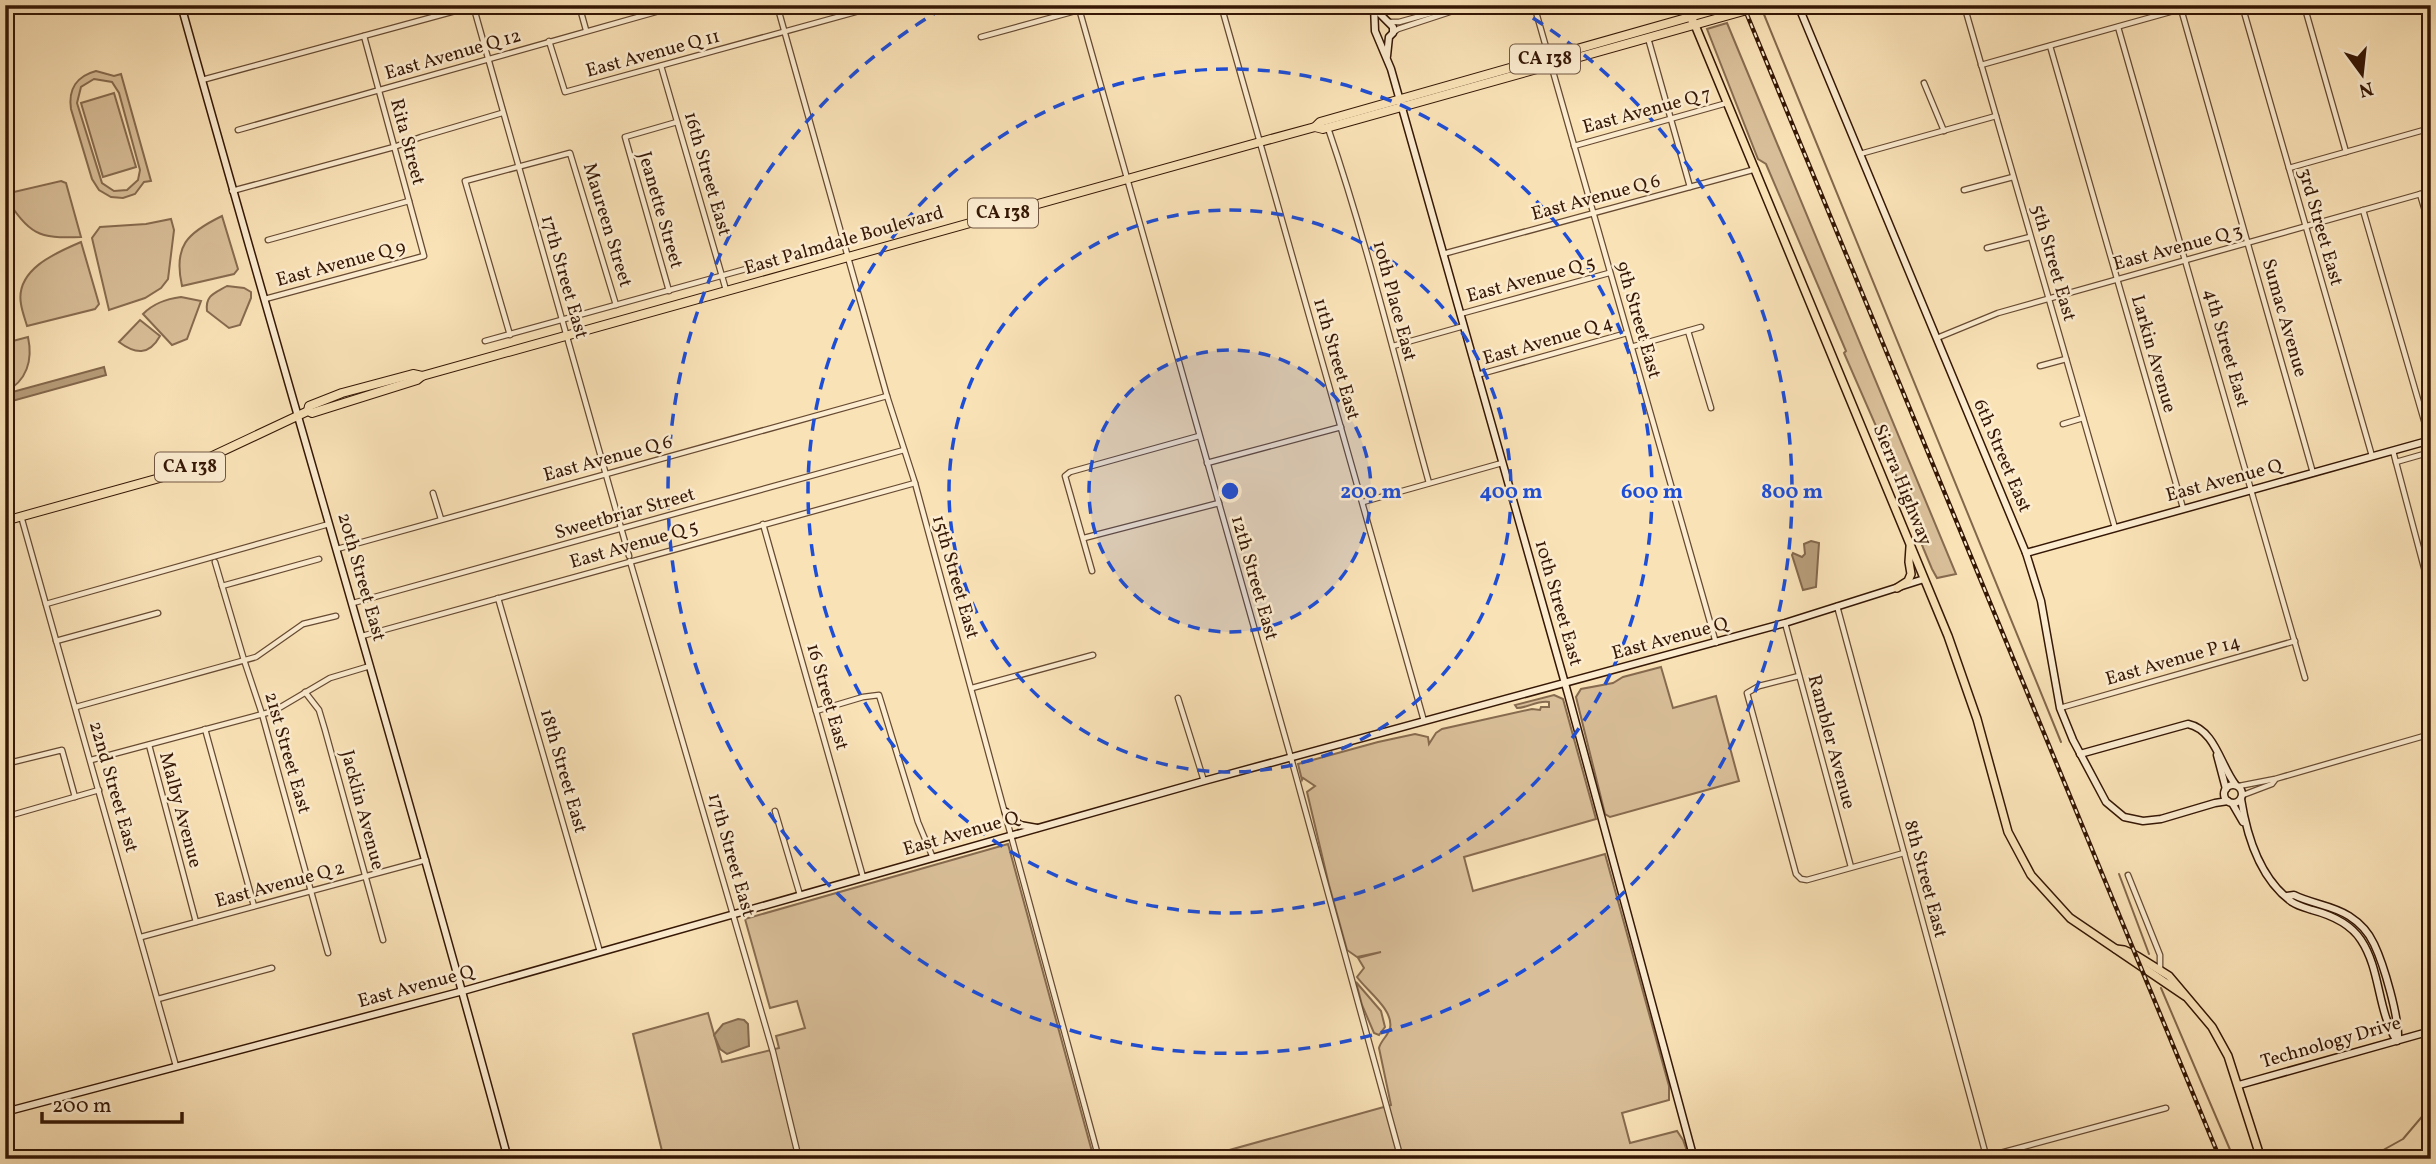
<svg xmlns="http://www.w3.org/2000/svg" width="2436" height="1164" font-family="Vollkorn,serif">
<rect width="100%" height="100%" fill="#fae2b7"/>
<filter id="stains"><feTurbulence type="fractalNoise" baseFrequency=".00286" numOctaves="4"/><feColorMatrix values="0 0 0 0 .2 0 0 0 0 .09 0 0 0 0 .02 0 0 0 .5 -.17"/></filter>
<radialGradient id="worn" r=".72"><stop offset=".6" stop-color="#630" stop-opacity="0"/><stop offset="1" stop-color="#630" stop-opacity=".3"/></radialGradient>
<g fill="#d9bf99" stroke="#876b4f" stroke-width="2" fill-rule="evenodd">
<path d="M1727,23L1956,574L1937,578L1932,569L1904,502L1893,465L1844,353L1846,351L1766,164L1758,159L1707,29Z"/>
<path d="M96,71L114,76L121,74L151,181L144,182L135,194L123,198L111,197L99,190L92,179L71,109C68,89 77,76 96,71ZM94,79L112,82L119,93L140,170L138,180L127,190L114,191L102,183L77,103L81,87Z"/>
<path d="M114,93L136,167L103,177L81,103Z"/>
<path d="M61,181L66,183L81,237C37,239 30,234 5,197V194Z"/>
<path d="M222,216L238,269L234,274L182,286C173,246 187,233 222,216Z"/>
<path d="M171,219L174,230L168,279L161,288L145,298L109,310L92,238L100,227L146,224Z"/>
<path d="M81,242L99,304L95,309L27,326C25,319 22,311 21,304C15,270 55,253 81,242Z"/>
<path d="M227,286L244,288L251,292V298L240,325L229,328L207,311C205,295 215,293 227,286Z"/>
<path d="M181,297L201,301L187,339L172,345L143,314C154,303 166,299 181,297Z"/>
<path d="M140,320L160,336C149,356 135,354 119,342Z"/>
<path d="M28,337C33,360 27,381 5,392V343Z"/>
<path d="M1661,667L1673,708L1716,696L1739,781L1610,817L1605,814L1576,697L1581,689L1613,683L1623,677Z"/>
<path d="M1554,695L1563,699L1596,819L1464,857L1473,891L1605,854L1669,1086V1100L1622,1113L1630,1143L1677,1131L1683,1140L1690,1159H1197L1391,1105L1379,1048C1381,1040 1388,1036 1390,1028C1394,1010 1367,991 1357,977L1364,968L1358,958L1381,952L1357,957L1347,950L1329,885L1307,792L1315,786L1303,778L1302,780L1298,764L1378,742L1415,734L1428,737L1429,744L1436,733L1442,729L1532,709L1540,710L1541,707H1549V702C1537,700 1528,708 1517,708L1515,705Z"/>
<path d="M1008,844L1094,1159H664L633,1034L708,1013L722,1062L779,1048L776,1036L805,1028L797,1001L770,1008L745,919Z"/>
<path d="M1356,982L1381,1011L1385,1027L1379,1035L1374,1033L1362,1005Z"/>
</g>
<g fill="#b79d7a" stroke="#83674b" stroke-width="2">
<path d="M104,367L106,375L5,403V394Z"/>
<path d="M1811,541L1819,543L1816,587L1803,590L1792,555L1793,553L1802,557L1805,554L1804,544Z"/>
<path d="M738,1019L744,1020L748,1024L749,1046L727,1054L720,1049L714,1035L723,1024Z"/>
</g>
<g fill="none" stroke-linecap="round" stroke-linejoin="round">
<g stroke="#83674b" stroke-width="2">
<path d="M1763,12L2061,742"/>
<path d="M2119,874L2149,954"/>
<path d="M2161,988L2234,1159"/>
<path d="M2367,1159L2403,1139L2431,1106"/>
</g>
<defs>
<g id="street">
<path d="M473,5L629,556"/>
<path d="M579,5L586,30"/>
<path d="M777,5L887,396L915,483L1099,1159"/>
<path d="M1078,5L1291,758L1401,1159"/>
<path d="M1221,5L1424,721"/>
<path d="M1534,5L1716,643"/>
<path d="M1964,5L2115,528"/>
<path d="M2242,5L2372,456"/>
<path d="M2304,5L2346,152"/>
<path d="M2428,5L2431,15"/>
<path d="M2181,9L2313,473"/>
<path d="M1389,22H1399L1453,7L1458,9"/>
<path d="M2118,27L2305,678"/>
<path d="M1394,32L1398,29L1471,5"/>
<path d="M981,37L1079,10"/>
<path d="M1648,38L1690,187"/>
<path d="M549,41L565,92L881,5"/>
<path d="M2050,46L2183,508"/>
<path d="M1981,65L2195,5"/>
<path d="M661,66L726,290"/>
<path d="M202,80L477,5"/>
<path d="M1924,83L1944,131"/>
<path d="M1328,128C1368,245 1396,364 1429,483"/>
<path d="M238,130L677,6"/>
<path d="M1574,146L1727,103"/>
<path d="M1860,154L1996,116"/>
<path d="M2289,168L2431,128"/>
<path d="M1964,190L2013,177"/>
<path d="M232,191L394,147L421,137L502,113"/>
<path d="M2420,194L2431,231"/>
<path d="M2363,210L2430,441"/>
<path d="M268,240L409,201"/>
<path d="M1987,248L2030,237"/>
<path d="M1443,254L1756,169"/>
<path d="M669,291L625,137L677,122"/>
<path d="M265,299L424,256L364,36"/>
<path d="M1460,314L1609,273"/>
<path d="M1688,331L1711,408"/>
<path d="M510,335L465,181L570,153L616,305"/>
<path d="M1937,338L1998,313L2431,191"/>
<path d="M485,341L746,269"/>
<path d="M1393,346L1464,326"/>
<path d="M1631,347L1701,327"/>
<path d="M2040,366L2066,359"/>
<path d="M1477,375L1627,333"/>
<path d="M2063,424L2083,418"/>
<path d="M2393,451L2431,594"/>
<path d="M2396,462L2431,452"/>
<path d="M1207,463L1341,427"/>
<path d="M433,493L441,519"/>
<path d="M1363,502L1502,463"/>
<path d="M21,516L176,1066"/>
<path d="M763,524L863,877"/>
<path d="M1084,538L1219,503"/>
<path d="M337,549L887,396"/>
<path d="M630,561L773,1052L799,1159"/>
<path d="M215,562L244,660L262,714L328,953"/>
<path d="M1092,571L1065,476L1070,472L1199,436"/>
<path d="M222,586L319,559"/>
<path d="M498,598L600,952"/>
<path d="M353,603L904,450"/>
<path d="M46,604L329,524"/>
<path d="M1837,606L1987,1159"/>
<path d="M1785,623L1851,867"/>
<path d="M362,636L915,483"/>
<path d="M56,641L158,613"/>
<path d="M1799,676L1759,686L1747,693L1796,874L1801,879L1807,880L1904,853"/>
<path d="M972,688L1093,655"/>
<path d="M305,692L319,710L325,730L383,940"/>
<path d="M1178,698L1204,781"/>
<path d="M76,707L256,657L303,624L336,616"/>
<path d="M2060,708L2295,641"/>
<path d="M816,711L863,697L879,695L918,822L933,858"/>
<path d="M205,729L254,906"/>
<path d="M149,745L196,922"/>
<path d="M91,760L274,711L330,678L370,666"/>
<path d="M5,764L62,750L75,797"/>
<path d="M2239,786L2275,779L2431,734"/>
<path d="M2243,795L2272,784L2275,780"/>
<path d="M775,811L800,895"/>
<path d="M5,817L99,790"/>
<path d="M2128,875L2160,955V969"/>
<path d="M141,937L426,860"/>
<path d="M158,999L272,968"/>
<path d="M1978,1159L2166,1108"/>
</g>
<g id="secondary">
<path d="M181,5C288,390 404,773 508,1159"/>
<path d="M1374,5L1375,31L1391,69L1568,694L1694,1159"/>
<path d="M1798,5L2026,553L2041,601L2060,708L2073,740L2106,802L2124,817L2143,821L2161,819L2215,803L2228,801"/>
<path d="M1376,10L1393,27V33L1389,37L1387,56"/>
<path d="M2026,553L2431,440"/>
<path d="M2080,754L2188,724C2215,730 2220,764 2235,784"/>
<path d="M2217,755L2226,789"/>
<circle cx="2233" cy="794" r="9"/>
<path d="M2241,799C2247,837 2260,879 2292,902C2298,906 2306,908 2312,910C2331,915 2350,923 2361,940C2381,970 2377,1011 2397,1041"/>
<path d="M2232,803L2243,822"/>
<path d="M1006,812L1020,825L1037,828"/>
<path d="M2287,896L2294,895C2312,904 2332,905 2349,916C2360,923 2369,933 2374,944C2384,965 2399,1017 2398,1039"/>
<path d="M2239,1085L2431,1031"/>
<path d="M5,1112L463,991L1204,781L1785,623L1924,579"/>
</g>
<g id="primary">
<path d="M1695,25L1948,636L1977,719L2008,832L2031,875L2070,918L2185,996"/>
<path d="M1897,588L1908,581L1911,574L1909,562L1910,547"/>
<path d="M2116,949L2124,950L2137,956L2169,976L2212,1027L2228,1056L2261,1159"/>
</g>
<g id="highway">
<path d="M1687,5L1693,22"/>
<path d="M1315,127L1323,129L1765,5"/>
<path d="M308,411L309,406L342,393L413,374L422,376"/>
<path d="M5,521L174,474L308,411L312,413L417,380L422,376L1260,142L1315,127L1320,122L1732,5"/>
</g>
</defs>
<use href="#street" stroke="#664a32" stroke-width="7"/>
<use href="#secondary" stroke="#351705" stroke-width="9"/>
<use href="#primary" stroke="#351705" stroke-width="10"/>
<use href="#highway" stroke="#351705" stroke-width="10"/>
<use href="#street" stroke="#fcecd0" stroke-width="4.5"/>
<use href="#secondary" stroke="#fcecd0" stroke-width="6"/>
<use href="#primary" stroke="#fae2b7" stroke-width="7"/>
<use href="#highway" stroke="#fae2b7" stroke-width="8"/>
<defs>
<path id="rail" d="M1743,5L2220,1159"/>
</defs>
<use href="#rail" stroke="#351705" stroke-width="4.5"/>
<use href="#rail" stroke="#fcecd0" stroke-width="2" stroke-dasharray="5" stroke-linecap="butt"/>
</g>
<circle cx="1230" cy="491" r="141" fill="#1d4ed8" fill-opacity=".12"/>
<g fill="none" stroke="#1d4ed8" stroke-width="3.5" stroke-dasharray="12 9">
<circle cx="1230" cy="491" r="141"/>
<circle cx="1230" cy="491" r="281"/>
<circle cx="1230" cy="491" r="422"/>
<path d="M1515 7A562 562 0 1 1 945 7"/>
</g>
<g text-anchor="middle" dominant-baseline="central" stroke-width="5" stroke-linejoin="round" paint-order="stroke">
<g fill="#fcecd0" stroke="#715742" stroke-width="2">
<rect x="1510" y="44.5" width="70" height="29" rx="5"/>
<rect x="968" y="198.5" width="70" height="29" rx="5"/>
<rect x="155" y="452.5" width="70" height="29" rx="5"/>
</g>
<g font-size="18" font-weight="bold" fill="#351705">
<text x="1545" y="59">CA 138</text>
<text x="1003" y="213">CA 138</text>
<text x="190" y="467">CA 138</text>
</g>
<g font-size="19" fill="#351705" stroke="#fcecd0">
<text transform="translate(653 54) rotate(-15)">East Avenue Q 11</text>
<text transform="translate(453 55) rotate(-16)">East Avenue Q 12</text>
<text transform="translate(1647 111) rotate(-15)">East Avenue Q 7</text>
<text transform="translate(407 142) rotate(75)">Rita Street</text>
<text transform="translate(707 174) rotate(74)">16th Street East</text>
<text transform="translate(1596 198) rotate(-15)">East Avenue Q 6</text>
<text transform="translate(660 210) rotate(74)">Jeanette Street</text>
<text transform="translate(607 225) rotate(73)">Maureen Street</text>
<text transform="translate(2320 227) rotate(74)">3rd Street East</text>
<text transform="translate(844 241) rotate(-16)">East Palmdale Boulevard</text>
<text transform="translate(2178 248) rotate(-15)">East Avenue Q 3</text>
<text transform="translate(2053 263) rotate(74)">5th Street East</text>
<text transform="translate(341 264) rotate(-15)">East Avenue Q 9</text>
<text transform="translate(564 277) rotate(74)">17th Street East</text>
<text transform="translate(1531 280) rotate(-15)">East Avenue Q 5</text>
<text transform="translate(1394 301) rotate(75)">10th Place East</text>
<text transform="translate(2284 318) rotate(74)">Sumac Avenue</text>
<text transform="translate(1638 320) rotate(74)">9th Street East</text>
<text transform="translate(1548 341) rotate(-16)">East Avenue Q 4</text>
<text transform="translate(2226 348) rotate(74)">4th Street East</text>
<text transform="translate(2153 354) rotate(74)">Larkin Avenue</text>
<text transform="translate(1336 359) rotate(74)">11th Street East</text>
<text transform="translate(2002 456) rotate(67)">6th Street East</text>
<text transform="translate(608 459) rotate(-15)">East Avenue Q 6</text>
<text transform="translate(2224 481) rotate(-15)">East Avenue Q</text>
<text transform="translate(1902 485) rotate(68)">Sierra Highway</text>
<text transform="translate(625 514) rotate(-16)">Sweetbriar Street</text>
<text transform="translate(634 545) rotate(-16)">East Avenue Q 5</text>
<text transform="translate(361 577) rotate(74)">20th Street East</text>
<text transform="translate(955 577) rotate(74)">15th Street East</text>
<text transform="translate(1254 578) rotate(74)">12th Street East</text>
<text transform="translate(1558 603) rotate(74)">10th Street East</text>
<text transform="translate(1670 639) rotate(-15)">East Avenue Q</text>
<text transform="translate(2173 661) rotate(-16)">East Avenue P 14</text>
<text transform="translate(827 697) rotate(74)">16 Street East</text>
<text transform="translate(1831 742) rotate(75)">Rambler Avenue</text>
<text transform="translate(287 753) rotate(74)">21st Street East</text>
<text transform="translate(563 771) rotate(74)">18th Street East</text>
<text transform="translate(113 787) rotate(74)">22nd Street East</text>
<text transform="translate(180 810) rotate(75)">Malby Avenue</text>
<text transform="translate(362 810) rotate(75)">Jacklin Avenue</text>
<text transform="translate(961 834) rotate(-16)">East Avenue Q</text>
<text transform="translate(731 855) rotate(74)">17th Street East</text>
<text transform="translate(1925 879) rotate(75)">8th Street East</text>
<text transform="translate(280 885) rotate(-15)">East Avenue Q 2</text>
<text transform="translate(416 987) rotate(-15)">East Avenue Q</text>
<text transform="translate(2331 1043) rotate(-16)">Technology Drive</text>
</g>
</g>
<circle cx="1230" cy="491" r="10" fill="#1d4ed8" stroke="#fcecd0" stroke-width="3.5"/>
<g font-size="21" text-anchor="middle" font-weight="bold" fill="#1d4ed8" stroke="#fcecd0" stroke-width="5" stroke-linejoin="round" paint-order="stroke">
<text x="1371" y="498">200 m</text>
<text x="1511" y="498">400 m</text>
<text x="1652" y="498">600 m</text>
<text x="1792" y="498">800 m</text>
</g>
<rect width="2436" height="1164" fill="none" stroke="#fae2b7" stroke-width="28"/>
<rect x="7" y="7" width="2422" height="1150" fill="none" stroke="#351705" stroke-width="3.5"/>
<rect x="14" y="14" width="2408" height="1136" fill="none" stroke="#351705" stroke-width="2"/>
<g transform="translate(2362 74) rotate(165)" stroke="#fcecd0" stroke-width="5" paint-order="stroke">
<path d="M0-5L12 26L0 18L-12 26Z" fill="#351705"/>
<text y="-10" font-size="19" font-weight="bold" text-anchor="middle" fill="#351705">N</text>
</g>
<path d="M42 1112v10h140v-10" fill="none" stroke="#351705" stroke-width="3.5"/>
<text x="52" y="1112" font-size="21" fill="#351705" stroke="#fcecd0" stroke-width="5" paint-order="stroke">200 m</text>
<rect width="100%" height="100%" filter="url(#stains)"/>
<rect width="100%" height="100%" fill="url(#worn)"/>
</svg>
